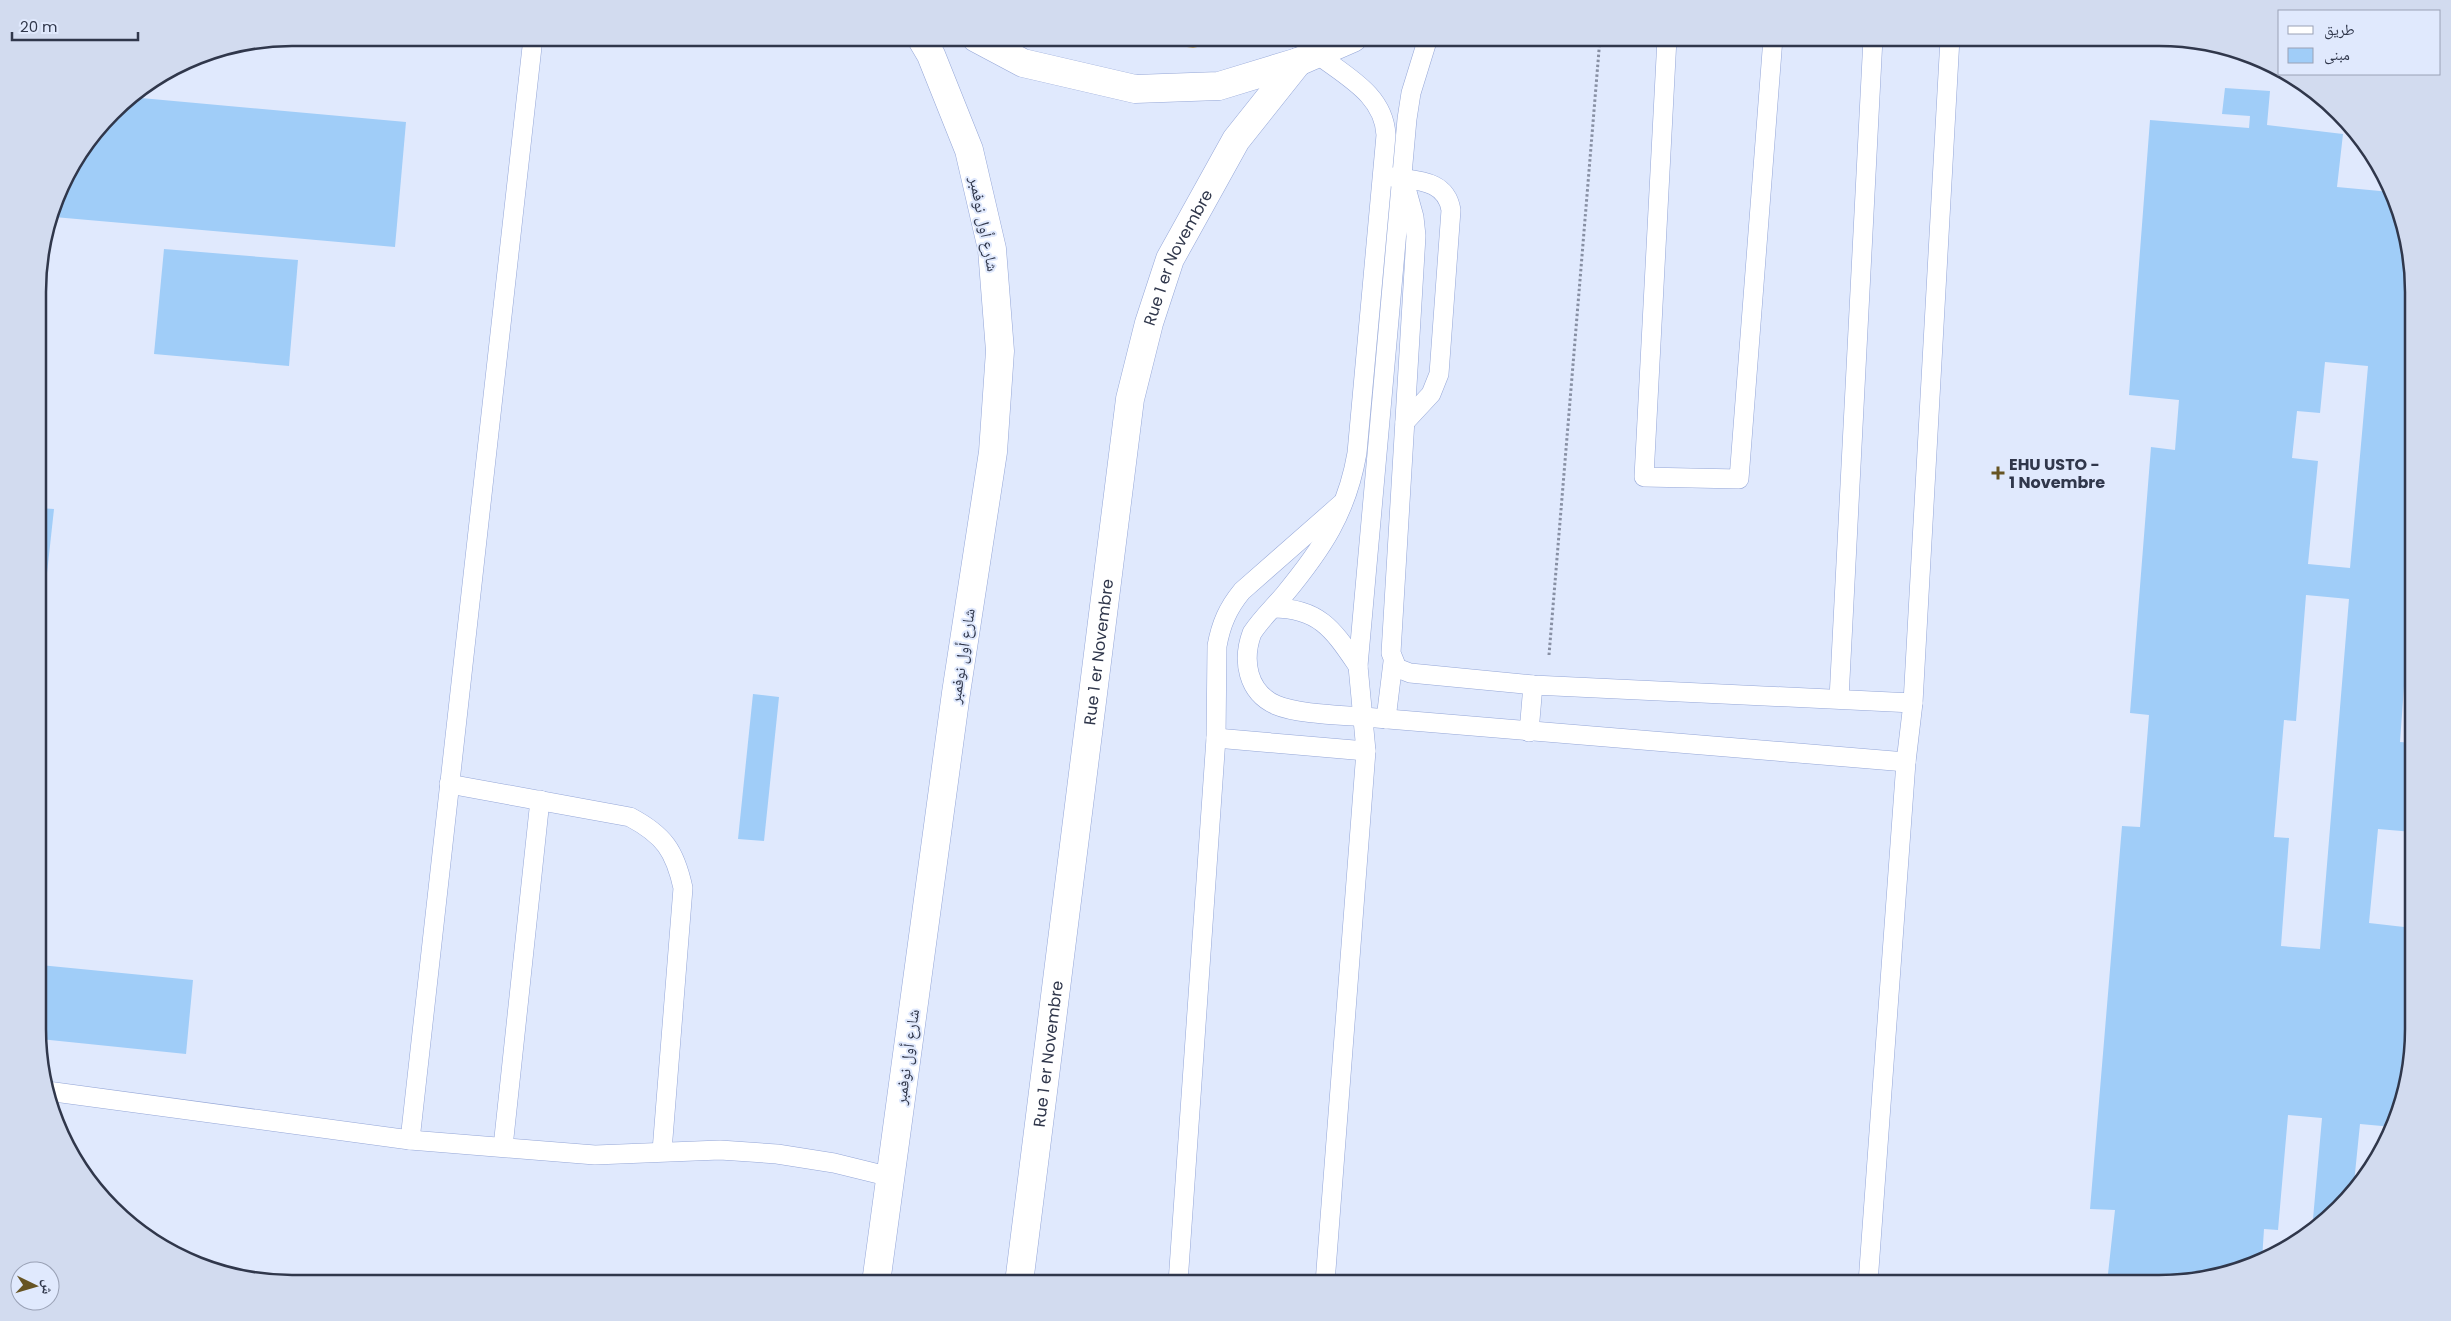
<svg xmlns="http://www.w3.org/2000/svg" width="2451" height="1321" font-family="Poppins,'Noto Naskh Arabic',sans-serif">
<defs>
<pattern id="grass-tufts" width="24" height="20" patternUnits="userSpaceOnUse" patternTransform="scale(1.25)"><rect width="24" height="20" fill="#d3b771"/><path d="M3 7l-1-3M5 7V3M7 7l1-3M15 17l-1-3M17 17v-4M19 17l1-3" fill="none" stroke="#ac965f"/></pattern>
</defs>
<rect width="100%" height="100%" fill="#e0e9fd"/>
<path fill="url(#grass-tufts)" d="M1131,38H1237L1193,48Z"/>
<g fill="#a0cdf8" fill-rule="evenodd">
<path d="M2225,88L2270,91L2267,125L2343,134L2337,187L2391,192L2400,210L2411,259L2412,574L2400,742L2413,743V832L2378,829L2369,923L2413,928V1029L2405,1095L2393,1127L2360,1124L2353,1193L2312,1230L2322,1118L2288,1115L2278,1230L2264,1229L2262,1260L2241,1270L2175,1283H2107L2115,1210L2090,1209L2122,826L2140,827L2149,715L2130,713L2151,447L2175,450L2179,400L2129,395L2150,120L2249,128L2250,116L2222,114ZM2325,362L2368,366L2350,568L2308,564L2318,461L2292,458L2297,411L2320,413ZM2306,595L2349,599L2320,949L2281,946L2289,838L2274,837L2284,720L2296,721Z"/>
<path d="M130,97L406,122L395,247L54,217L64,180L124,101Z"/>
<path d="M164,249L298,260L289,366L154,354Z"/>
<path d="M39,508L54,509L40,637H39Z"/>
<path d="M753,694L779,697L764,841L738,839Z"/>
<path d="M40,965L193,980L186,1054L40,1039Z"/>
</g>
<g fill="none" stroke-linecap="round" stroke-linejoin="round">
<defs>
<g id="lane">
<path d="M1667,38L1644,477L1739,479L1773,38"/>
<path d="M1317,54C1347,77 1384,95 1386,135L1357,453C1347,512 1322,549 1284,595C1273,608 1261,619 1252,633C1242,660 1247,692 1276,705C1297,714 1340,715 1364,717L1906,762"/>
<path d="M1393,177C1418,181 1446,180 1451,210L1439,374L1431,394L1405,422"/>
<path d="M1406,188L1414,217L1416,236L1391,653L1397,668L1410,673L1533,685L1913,703"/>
<path d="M1273,608C1320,608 1334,631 1358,666"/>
<path d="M1839,699L1873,38"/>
<path d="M1386,719L1393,662"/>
<path d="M1529,732L1533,685"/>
<path d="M1216,738L1366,751"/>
<path d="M449,784L630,817C664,835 675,851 683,888L662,1151"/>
<path d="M47,1091L410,1140L533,38"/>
<path d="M410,1140L595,1155L720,1150L777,1154L834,1163L891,1177"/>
<path d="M503,1147L540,800"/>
<path d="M1178,1283L1216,738L1217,646C1221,624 1228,608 1242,591L1341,504"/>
<path d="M1325,1283L1366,751L1358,666L1407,119L1411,93L1428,38"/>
<path d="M1868,1283L1906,762L1913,703L1950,38"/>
</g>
<g id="primary">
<path d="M976,38L1023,63L1135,89L1219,86L1298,62L1353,38"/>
<path d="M876,1283L956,693L993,452L1000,351L992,249L969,150L931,55L921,38"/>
<path id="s1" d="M1019,1283L1130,399L1149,323L1170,259L1236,140L1298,62"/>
</g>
</defs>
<use href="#lane" stroke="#94a6d7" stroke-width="20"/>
<use href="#primary" stroke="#94a6d7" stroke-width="29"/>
<path stroke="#878fa3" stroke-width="3" stroke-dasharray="2.5 2.5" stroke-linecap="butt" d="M1549,655L1600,38"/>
<use href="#lane" stroke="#fff" stroke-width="19"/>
<use href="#primary" stroke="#fff" stroke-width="28"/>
</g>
<path fill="#675423" stroke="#e0e9fd" stroke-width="2" d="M1995.5 465.5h5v5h5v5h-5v5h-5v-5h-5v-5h5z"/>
<g text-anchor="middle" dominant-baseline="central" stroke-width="4" stroke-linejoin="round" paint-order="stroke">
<g font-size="16" fill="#30374b" stroke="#e0e9fd">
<text transform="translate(984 224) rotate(79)">شارع أول نوفمبر</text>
<text stroke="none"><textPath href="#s1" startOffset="1041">Rue 1 er Novembre</textPath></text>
<text stroke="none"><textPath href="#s1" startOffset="636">Rue 1 er Novembre</textPath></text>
<text transform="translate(962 656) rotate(-81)">شارع أول نوفمبر</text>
<text stroke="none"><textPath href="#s1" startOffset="231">Rue 1 er Novembre</textPath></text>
<text transform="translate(907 1057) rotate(-82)">شارع أول نوفمبر</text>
</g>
<g font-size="16" font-weight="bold" fill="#30374b" stroke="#e0e9fd" text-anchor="start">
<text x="2009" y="464">EHU USTO -<tspan x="2009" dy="18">1 Novembre</tspan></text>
</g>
</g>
<path d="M0 0H2451V1321H0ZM292 46H2159A246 246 0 0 1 2405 292V1029A246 246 0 0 1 2159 1275H292A246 246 0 0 1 46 1029V292A246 246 0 0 1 292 46Z" fill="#d2dbef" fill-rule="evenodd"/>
<path fill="none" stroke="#30374b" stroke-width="2.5" d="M292 46H2159A246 246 0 0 1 2405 292V1029A246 246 0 0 1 2159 1275H292A246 246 0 0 1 46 1029V292A246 246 0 0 1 292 46Z"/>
<rect x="2278" y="10" width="162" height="65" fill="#e0e9fd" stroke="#9aa2b6"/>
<rect x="2288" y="26" width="25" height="8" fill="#ffffff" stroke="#9aa2b6"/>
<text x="2324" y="35" font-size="15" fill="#30374b">طريق</text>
<rect x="2288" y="48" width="25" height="15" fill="#a0cdf8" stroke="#9aa2b6"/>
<text x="2324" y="60" font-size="15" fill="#30374b">مبنى</text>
<g transform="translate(35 1286) rotate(95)"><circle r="24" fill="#e0e9fd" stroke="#9aa2b6"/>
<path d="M0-4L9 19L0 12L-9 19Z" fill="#675423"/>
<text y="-8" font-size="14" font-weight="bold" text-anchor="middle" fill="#30374b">ش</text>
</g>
<path d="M12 32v8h126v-8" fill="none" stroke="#30374b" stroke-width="2.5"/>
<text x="20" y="32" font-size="15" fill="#30374b" stroke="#e0e9fd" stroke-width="4" paint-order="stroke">20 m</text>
</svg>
